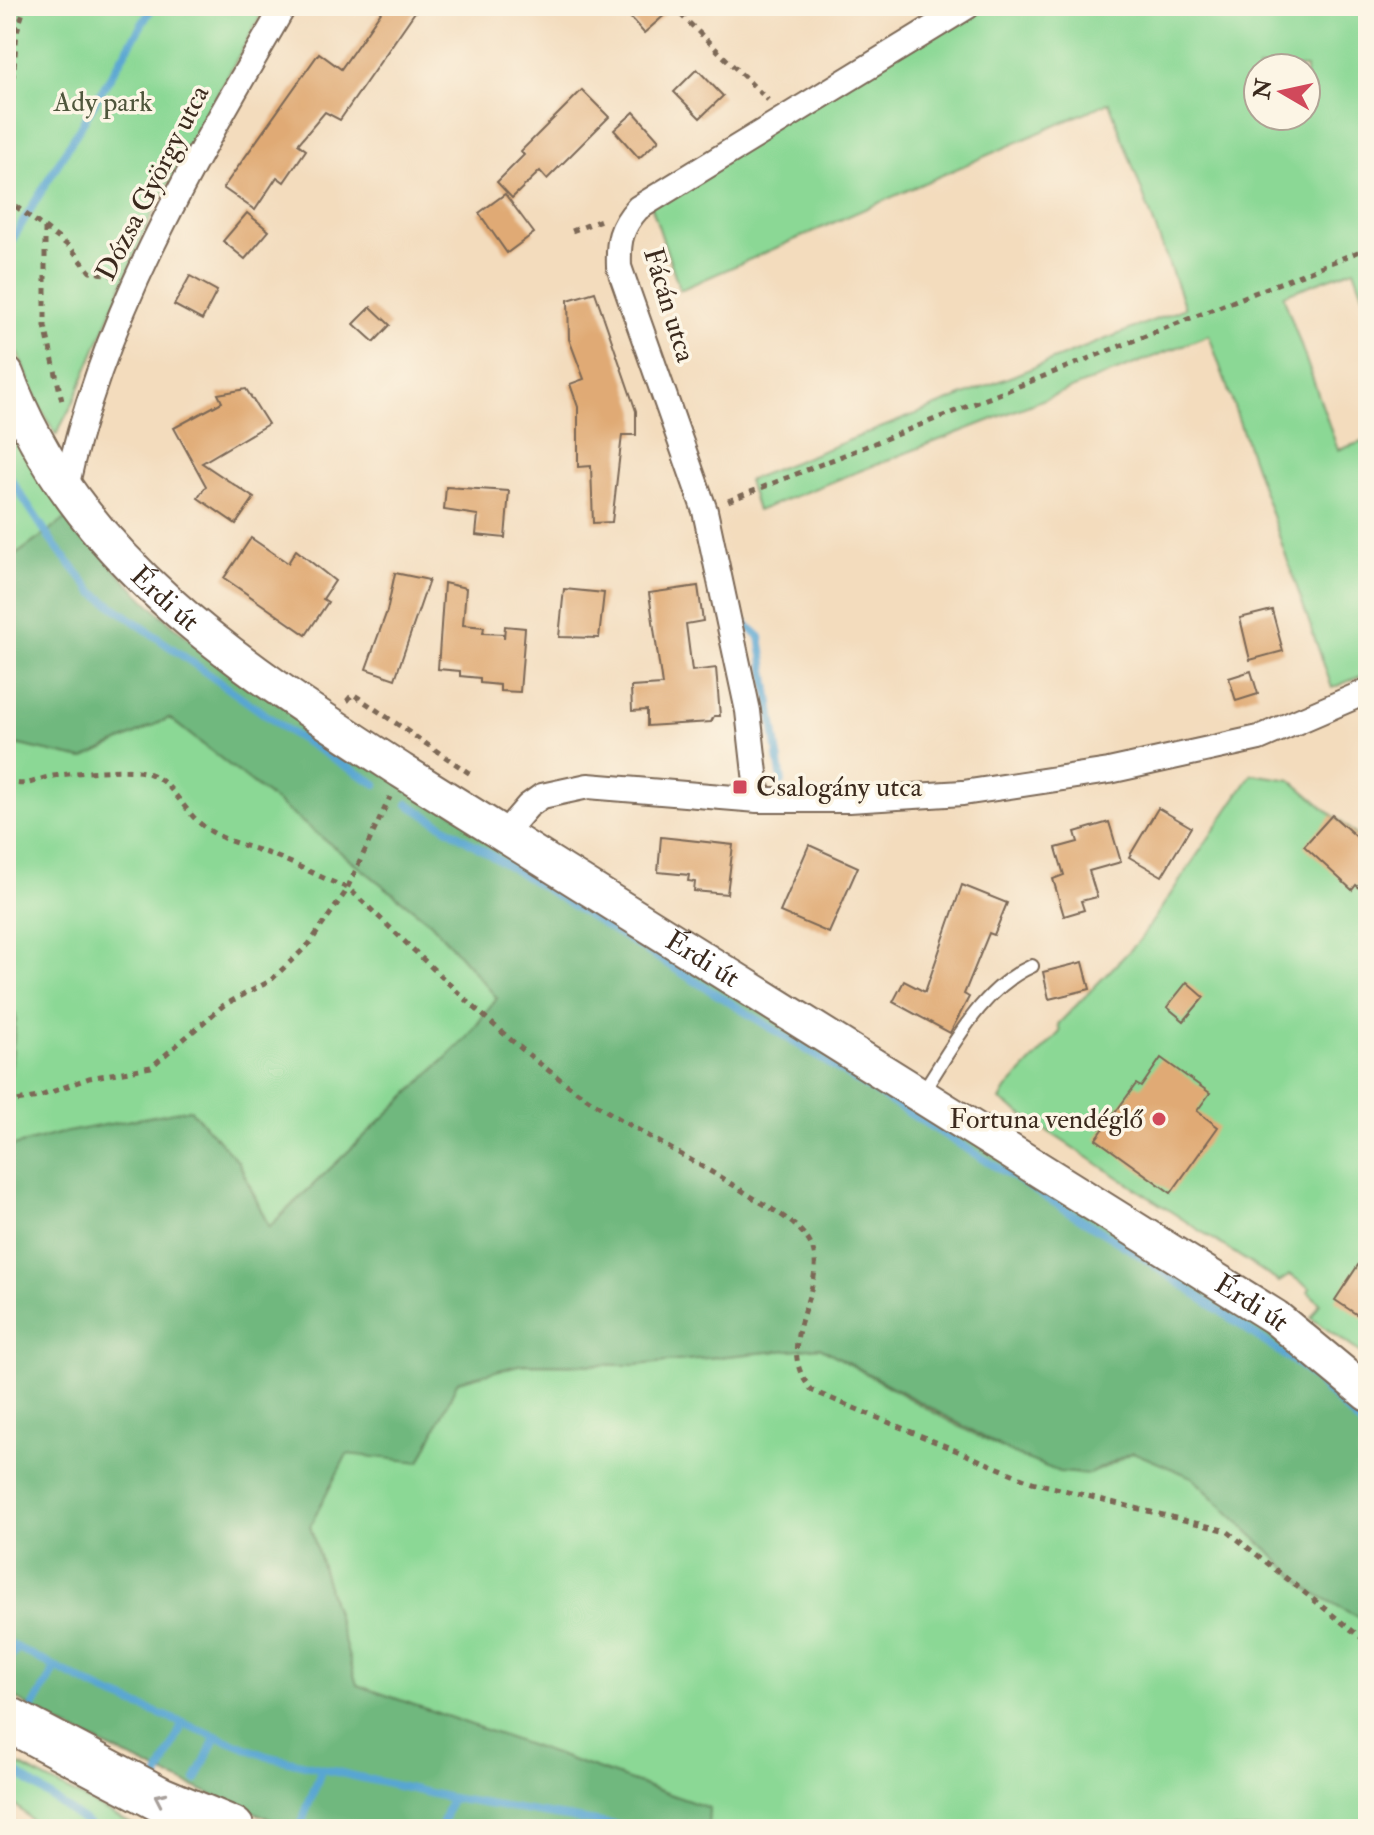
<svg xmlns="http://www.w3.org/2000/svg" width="1374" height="1835" font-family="'IM FELL Double Pica',serif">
<rect width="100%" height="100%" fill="#fcf5e5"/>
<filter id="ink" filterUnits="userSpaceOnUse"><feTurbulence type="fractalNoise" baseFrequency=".0125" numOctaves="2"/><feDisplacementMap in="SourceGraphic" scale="16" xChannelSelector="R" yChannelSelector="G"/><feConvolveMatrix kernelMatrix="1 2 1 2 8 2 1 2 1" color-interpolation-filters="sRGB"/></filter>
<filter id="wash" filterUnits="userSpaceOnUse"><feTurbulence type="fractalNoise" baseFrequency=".006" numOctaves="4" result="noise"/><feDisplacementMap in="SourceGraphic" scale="32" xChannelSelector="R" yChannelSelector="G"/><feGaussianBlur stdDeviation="1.8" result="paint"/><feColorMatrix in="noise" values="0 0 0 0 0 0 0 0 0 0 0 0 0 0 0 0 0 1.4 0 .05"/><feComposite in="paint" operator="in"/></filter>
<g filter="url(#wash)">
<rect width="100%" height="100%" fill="#f3dcbd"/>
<g fill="#8bd895" stroke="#63815a" stroke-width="2" fill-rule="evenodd">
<path d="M6,6H266L152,214L74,401L56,435L39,405L6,323Z"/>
<path d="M951,6H1368V308L1354,269L1283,295L1338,450L1368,440V673L1332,688L1209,335L757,511L748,480L1185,308L1109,102L680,290L647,193ZM1258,68H1306V116H1258Z"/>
<path d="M6,411L70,516L6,562Z"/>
<path d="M169,718L431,923L497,997L467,1038L269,1227L238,1161L62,1133L6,1148V1088L9,1087L16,1015L6,1001V742L83,759Z"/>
<path d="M1252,774L1291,780L1368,845V1358L1311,1318L1320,1303L1308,1292L1310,1288L1290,1275L1279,1282L1000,1100L1006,1089L1060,1032L1058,1024L1139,941Z"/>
<path d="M820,1347C869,1374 1041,1484 1089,1473C1104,1470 1120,1459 1133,1452L1192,1477L1308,1589L1368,1623V1829H708V1808L357,1685L310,1526L347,1453L420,1462L458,1380L522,1364L636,1365Z"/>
<path d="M6,1758L141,1829H41L6,1796Z"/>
</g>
<g fill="#70b87e" stroke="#56714e" stroke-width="2">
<path d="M70,516C122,584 171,626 238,678L1144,1247L1316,1367L1368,1413V1623L1308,1589L1192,1477L1133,1452L1089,1474L1059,1472L1012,1453L820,1347L636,1365L522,1364L458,1381L420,1462L347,1454L310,1526L357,1685L709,1808L708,1829H294L168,1776L63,1726L6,1693V1148L62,1133L190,1109L238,1161L269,1227L467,1038L497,998L431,923L169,718L83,759L6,742V562Z"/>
<path d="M6,1001L16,1015L9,1087L6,1088Z"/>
</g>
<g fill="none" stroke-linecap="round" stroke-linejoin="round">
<g stroke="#59a6d2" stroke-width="8">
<path d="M6,250L153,6"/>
<path d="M6,472L55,546L93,592L294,735L376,784"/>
<path d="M740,619L760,637L782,782"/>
<path d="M408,804L1136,1253L1303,1368L1368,1432"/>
<path d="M6,1642L104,1692L266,1756L451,1798L639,1829"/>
<path d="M6,1663L18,1648"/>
<path d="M29,1714L56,1667"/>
<path d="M6,1765L95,1829"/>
<path d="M157,1780L183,1723"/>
<path d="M196,1780L216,1736"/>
<path d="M299,1829L322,1769"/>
<path d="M441,1829L451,1798"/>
</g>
</g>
<g id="blocks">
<g fill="#e0aa75">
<path d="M385,6H419L340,120L325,112L298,144L306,150L284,182L277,177L255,210L223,188L319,53L341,69Z"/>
<path d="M620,6H675L644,33Z"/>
<path d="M697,69L723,96L700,118L674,92Z"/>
<path d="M582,90L609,117L547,179L540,171L512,198L497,182L524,155L521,151Z"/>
<path d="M634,112L659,140L639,158L614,130Z"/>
<path d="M505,194L534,233L507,253L479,213Z"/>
<path d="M247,213L269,231L245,259L223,241Z"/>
<path d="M190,276L217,291L202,320L174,305Z"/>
<path d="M595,292L636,411V435H622L612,522L593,523L591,466L578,467V407L570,384L584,379L569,339L568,300Z"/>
<path d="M371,307L390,325L374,342L354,324Z"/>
<path d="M246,389L268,424L202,463L254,498L236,524L198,498L206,486L174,428L222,402L218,394Z"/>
<path d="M446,487L509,491L505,538L476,535L478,515L444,510Z"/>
<path d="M251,538L288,563L296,550L335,581L323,599L328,602L306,635L224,578Z"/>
<path d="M395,573L429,580L395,679L366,669L387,611Z"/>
<path d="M444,583L466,588L463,625L484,627L483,633L504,634V639L505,626L525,628L520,692L500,691V685L480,683V678L460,676V671L438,669Z"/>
<path d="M698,586L703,621L686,624L692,671L716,668L720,716H714L711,722L647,726V710L632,711L631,687L662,685L649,593Z"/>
<path d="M564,589L604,593L599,638L559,637Z"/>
<path d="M1272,610L1283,651L1250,660L1240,618Z"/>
<path d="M1251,671L1258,694L1236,701L1229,678Z"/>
<path d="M1158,808L1191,827L1162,876L1129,857Z"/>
<path d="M1332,815L1368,847V895L1356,885L1352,890L1304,846Z"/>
<path d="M1109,822L1121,862L1089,871L1097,897L1081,901L1084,910L1064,916L1053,879L1064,875L1056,848L1078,842L1075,832Z"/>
<path d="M661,837L733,845L727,894L694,891L695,882L688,881L689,875L658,872Z"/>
<path d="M809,845L858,867L829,933L780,912Z"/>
<path d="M962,885L1007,903L994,935L989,933L964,994L969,997L950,1033L893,1002L904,981L925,992Z"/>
<path d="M1083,962L1090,989L1049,999L1043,972Z"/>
<path d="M1187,982L1204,997L1184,1021L1167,1007Z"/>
<path d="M1161,1058L1210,1093L1197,1111L1218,1127L1171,1193L1096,1139L1136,1084L1141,1087Z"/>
<path d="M1368,1250V1322L1335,1300Z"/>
</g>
</g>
</g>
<g filter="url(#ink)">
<use href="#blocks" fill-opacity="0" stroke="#7b6856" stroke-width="2"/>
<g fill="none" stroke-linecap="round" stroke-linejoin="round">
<defs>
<path id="lane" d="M922,1093C953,1047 980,989 1032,966"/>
<g id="street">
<path d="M66,488C103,313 195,159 284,6"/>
<path d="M758,800L748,711L705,511L619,267C618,241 620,228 638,208L968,6"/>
<path d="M503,835L528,806L542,796L588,786L758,800H849L963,793L1109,771L1259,738L1368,691"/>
</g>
<g id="secondary">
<path id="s1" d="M6,374C75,561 243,668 402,771L1275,1317L1368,1394"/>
</g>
<path id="highway" d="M6,1718L160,1799L232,1829"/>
</defs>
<use href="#lane" stroke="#7b6856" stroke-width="16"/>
<use href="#street" stroke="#7b6856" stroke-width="28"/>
<use href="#secondary" stroke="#7b6856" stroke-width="38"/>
<use href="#highway" stroke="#7b6856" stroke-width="48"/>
<g stroke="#7b6856" stroke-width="5" stroke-dasharray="6 6" stroke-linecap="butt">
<path d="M672,6L768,100"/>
<path d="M6,163L17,31L25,6"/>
<path d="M6,199L70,247L90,272L112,275"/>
<path d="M45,228V326L62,401"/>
<path d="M572,231L601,220"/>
<path d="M728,501L1368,248"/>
<path d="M347,701L353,694L472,775"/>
<path d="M6,781C29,788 32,780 53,776C72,773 134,766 150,774C173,783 183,810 202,825C224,843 250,846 275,856C300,866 323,879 348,888C422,956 493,1032 575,1090C632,1130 694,1159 752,1197C770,1208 793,1220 806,1237C840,1280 765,1340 813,1391L1032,1482L1227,1531L1368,1643"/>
<path d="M6,1103L38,1097L89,1078L151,1067L224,1005L270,981L309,944L345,893L390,797"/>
</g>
<use href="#lane" stroke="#fff" stroke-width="12"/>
<use href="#street" stroke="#fff" stroke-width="24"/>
<use href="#secondary" stroke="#fff" stroke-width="34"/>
<use href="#highway" stroke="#fff" stroke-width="44"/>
</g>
<defs><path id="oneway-chevron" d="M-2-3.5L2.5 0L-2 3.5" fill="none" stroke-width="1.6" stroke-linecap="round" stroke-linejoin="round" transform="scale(2)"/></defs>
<use stroke="#a79f9a" href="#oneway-chevron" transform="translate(160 1798) rotate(-155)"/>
</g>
<g fill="#d1495b" stroke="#fcf5e5" stroke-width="3">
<rect x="732" y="779" width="16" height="16" rx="4"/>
<circle cx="1159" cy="1119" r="8"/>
</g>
<g text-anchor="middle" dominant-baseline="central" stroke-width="7" stroke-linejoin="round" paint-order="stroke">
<g font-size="28" fill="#4f563c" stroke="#fcf5e5">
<text x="103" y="102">Ady park</text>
</g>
<g font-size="28" fill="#3b2a1e" stroke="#fcf5e5">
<text transform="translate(153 183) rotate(-63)">Dózsa György utca</text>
<text transform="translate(669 305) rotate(73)">Fácán utca</text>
<text stroke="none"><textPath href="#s1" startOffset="278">Érdi út</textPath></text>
<text stroke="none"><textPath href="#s1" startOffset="926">Érdi út</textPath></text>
<text stroke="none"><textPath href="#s1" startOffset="1574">Érdi út</textPath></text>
</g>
<g font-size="28" fill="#3b2a1e" stroke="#fcf5e5" text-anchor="start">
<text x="756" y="787">Csalogány utca</text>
<text x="1143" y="1119" text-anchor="end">Fortuna vendéglő</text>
</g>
</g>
<rect width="1374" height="1835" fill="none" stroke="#fcf5e5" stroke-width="32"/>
<g transform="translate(1282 92) rotate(279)"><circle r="38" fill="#fcf5e5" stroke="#afa495" stroke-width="2"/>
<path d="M0-6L14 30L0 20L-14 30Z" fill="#d1495b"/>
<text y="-12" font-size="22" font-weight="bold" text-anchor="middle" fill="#3b2a1e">N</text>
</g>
</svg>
